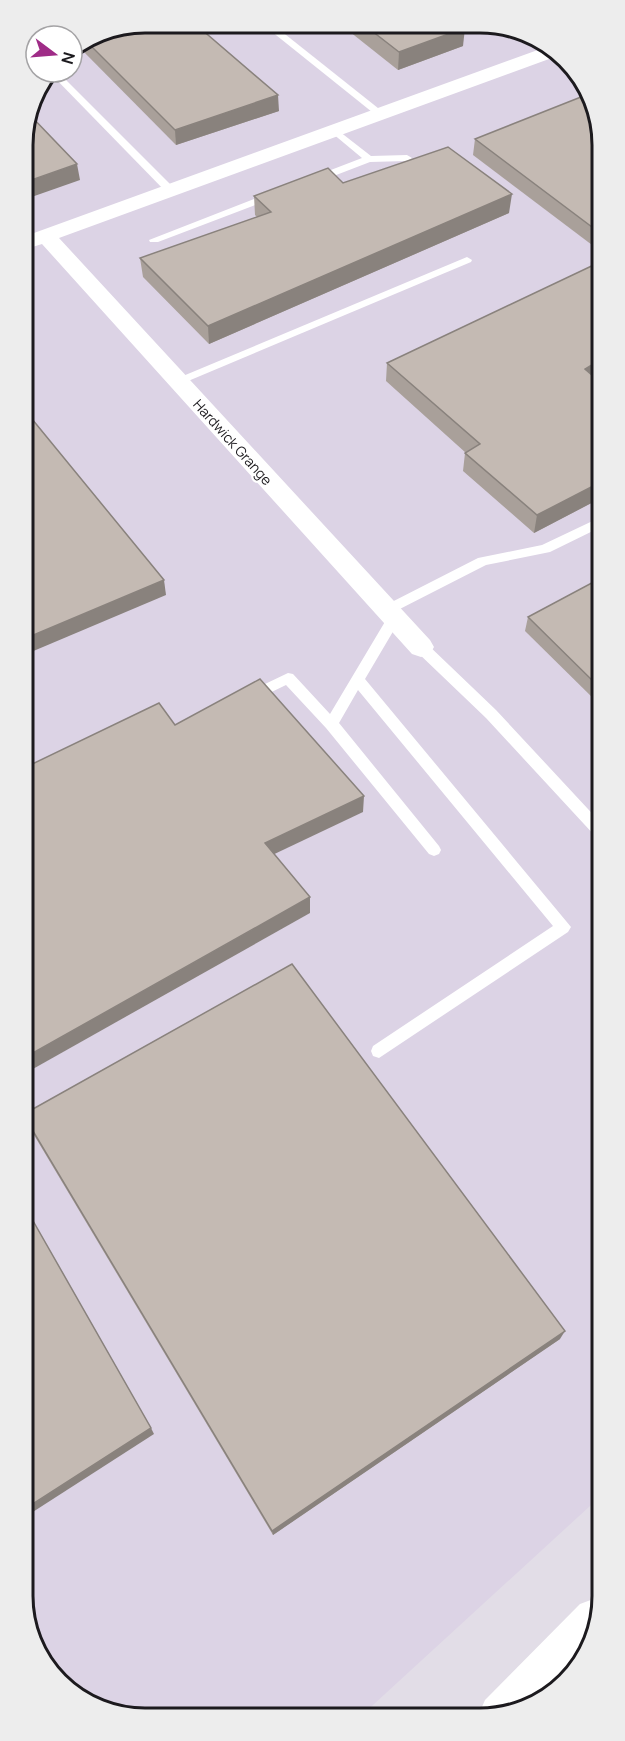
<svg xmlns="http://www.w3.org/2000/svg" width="625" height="1741" font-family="Manrope,sans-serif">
<rect width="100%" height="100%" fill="#e2dde7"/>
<path fill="#dcd3e5" d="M145,23L504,25L567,59L600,121L602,1495L361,1716H121L58,1682L25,1620L23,136L35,91L49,72H72V48L98,32Z"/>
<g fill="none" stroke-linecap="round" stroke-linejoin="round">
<g fill="#fff" fill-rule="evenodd">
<path d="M261,23H271L383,112V116H377Z"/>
<path d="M49,72H58L175,189V193H167Z"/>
<path d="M335,128L371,156L407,155L412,158L407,161L370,162L318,182H310V178L362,158L332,133L330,131Z"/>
<path d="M272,192L277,195L276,197L158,242H150L149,240Z"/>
<path d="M467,257L472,260L471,262L181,384H173L171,381Z"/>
<path d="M601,517V527L550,552L486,565L392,613H382L380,610L382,607L478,558L542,545Z"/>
<path d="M394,613L401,618L365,679L571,927L568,932L379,1058L373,1056L371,1051L373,1046L553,926L358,690L339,723L439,846L441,850L439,854L434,856L429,854L326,728L286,685L251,702L244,697L246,693L288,673L293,674L330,714L389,615Z"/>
<path d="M421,642L426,643L496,710L601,823V839L596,837L486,718L416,651L414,647Z"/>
</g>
<path fill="#fff" fill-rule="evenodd" d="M546,47L560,55L59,238L430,640L434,647L430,654L421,657L412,654L42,244L23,250V237Z"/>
<path fill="#fff" fill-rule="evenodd" d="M596,1598L602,1600V1604L571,1677L504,1716H478L485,1700L580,1604Z"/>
</g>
<g fill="#a9a09a">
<path d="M340,24L460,25L463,46L398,70Z"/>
<path d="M481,25H504L510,28L494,34Z"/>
<path d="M98,32L279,111L176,145L77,45Z"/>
<path d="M600,121V251L473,155L475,139Z"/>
<path d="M343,183L509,213L209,344L143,277L140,258L257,217L255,215L254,196Z"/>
<path d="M600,262V377L597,379L600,382L601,498L534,533L463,471L465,453H466L386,381L387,363Z"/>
<path d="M601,578V701L598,703L525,631L528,617Z"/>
<path d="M24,1116L560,1339L273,1535L28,1125Z"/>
</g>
<g fill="#89827d">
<path d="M495,25H504L510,28L494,34Z"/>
<path d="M465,28L463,46L398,70L399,52Z"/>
<path d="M278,95L279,111L176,145L175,130Z"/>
<path d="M77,164L80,180L23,200V183Z"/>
<path d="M512,194L509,213L209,344L208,326Z"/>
<path d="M600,360V377L581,387L585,369Z"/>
<path d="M601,482V498L534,533L537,515Z"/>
<path d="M164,580L166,595L24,655V639Z"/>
<path d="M29,688L33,703L24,707V691Z"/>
<path d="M601,691V701L598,703Z"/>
<path d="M364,796L363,812L266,858L265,843Z"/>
<path d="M310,897V913L24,1074V1058Z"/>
<path d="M565,1331L560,1339L273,1535L272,1531Z"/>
<path d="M151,1428L154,1434L25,1517V1509Z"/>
</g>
<g fill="#c4bab3" stroke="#89827d" stroke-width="1.5">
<path d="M145,22L194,23L278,95L175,130L85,40L98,32Z"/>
<path d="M363,24L460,25L465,28L399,52Z"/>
<path d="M586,95L600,121V233L475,139Z"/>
<path d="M29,114L77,164L23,183V136Z"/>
<path d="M448,147L512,194L208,326L140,258L271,212L254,196L328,168L343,183Z"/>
<path d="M600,262V360L585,369L600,382L601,482L537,515L465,453L480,444L387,363Z"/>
<path d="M23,408L164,580L24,639Z"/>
<path d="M601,578V689L528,617Z"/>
<path d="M24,678L29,688L24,691Z"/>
<path d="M260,679L364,796L265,843L310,897L24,1058V768L159,703L175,725Z"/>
<path d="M292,964L565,1331L272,1531L24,1116V1114Z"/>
<path d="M24,1205L151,1428L25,1509Z"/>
</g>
<g text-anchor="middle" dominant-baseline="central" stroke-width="4.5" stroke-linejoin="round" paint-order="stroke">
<g font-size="14" fill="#1c1a1e" stroke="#fff">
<text transform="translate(233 442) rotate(48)">Hardwick Grange</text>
</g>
</g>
<path d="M0 0H625V1741H0ZM145 33H480A112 112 0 0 1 592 145V1596A112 112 0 0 1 480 1708H145A112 112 0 0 1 33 1596V145A112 112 0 0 1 145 33Z" fill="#ededed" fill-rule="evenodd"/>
<path fill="none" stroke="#1c1a1e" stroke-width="3" d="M145 33H480A112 112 0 0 1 592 145V1596A112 112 0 0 1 480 1708H145A112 112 0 0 1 33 1596V145A112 112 0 0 1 145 33Z"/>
<g transform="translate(54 54) rotate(106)"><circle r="28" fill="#ffffff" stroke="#a4a3a5" stroke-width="1.5"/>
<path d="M0-4.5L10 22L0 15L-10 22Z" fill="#9f2c87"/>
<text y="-9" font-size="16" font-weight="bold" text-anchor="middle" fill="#1c1a1e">N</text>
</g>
</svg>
